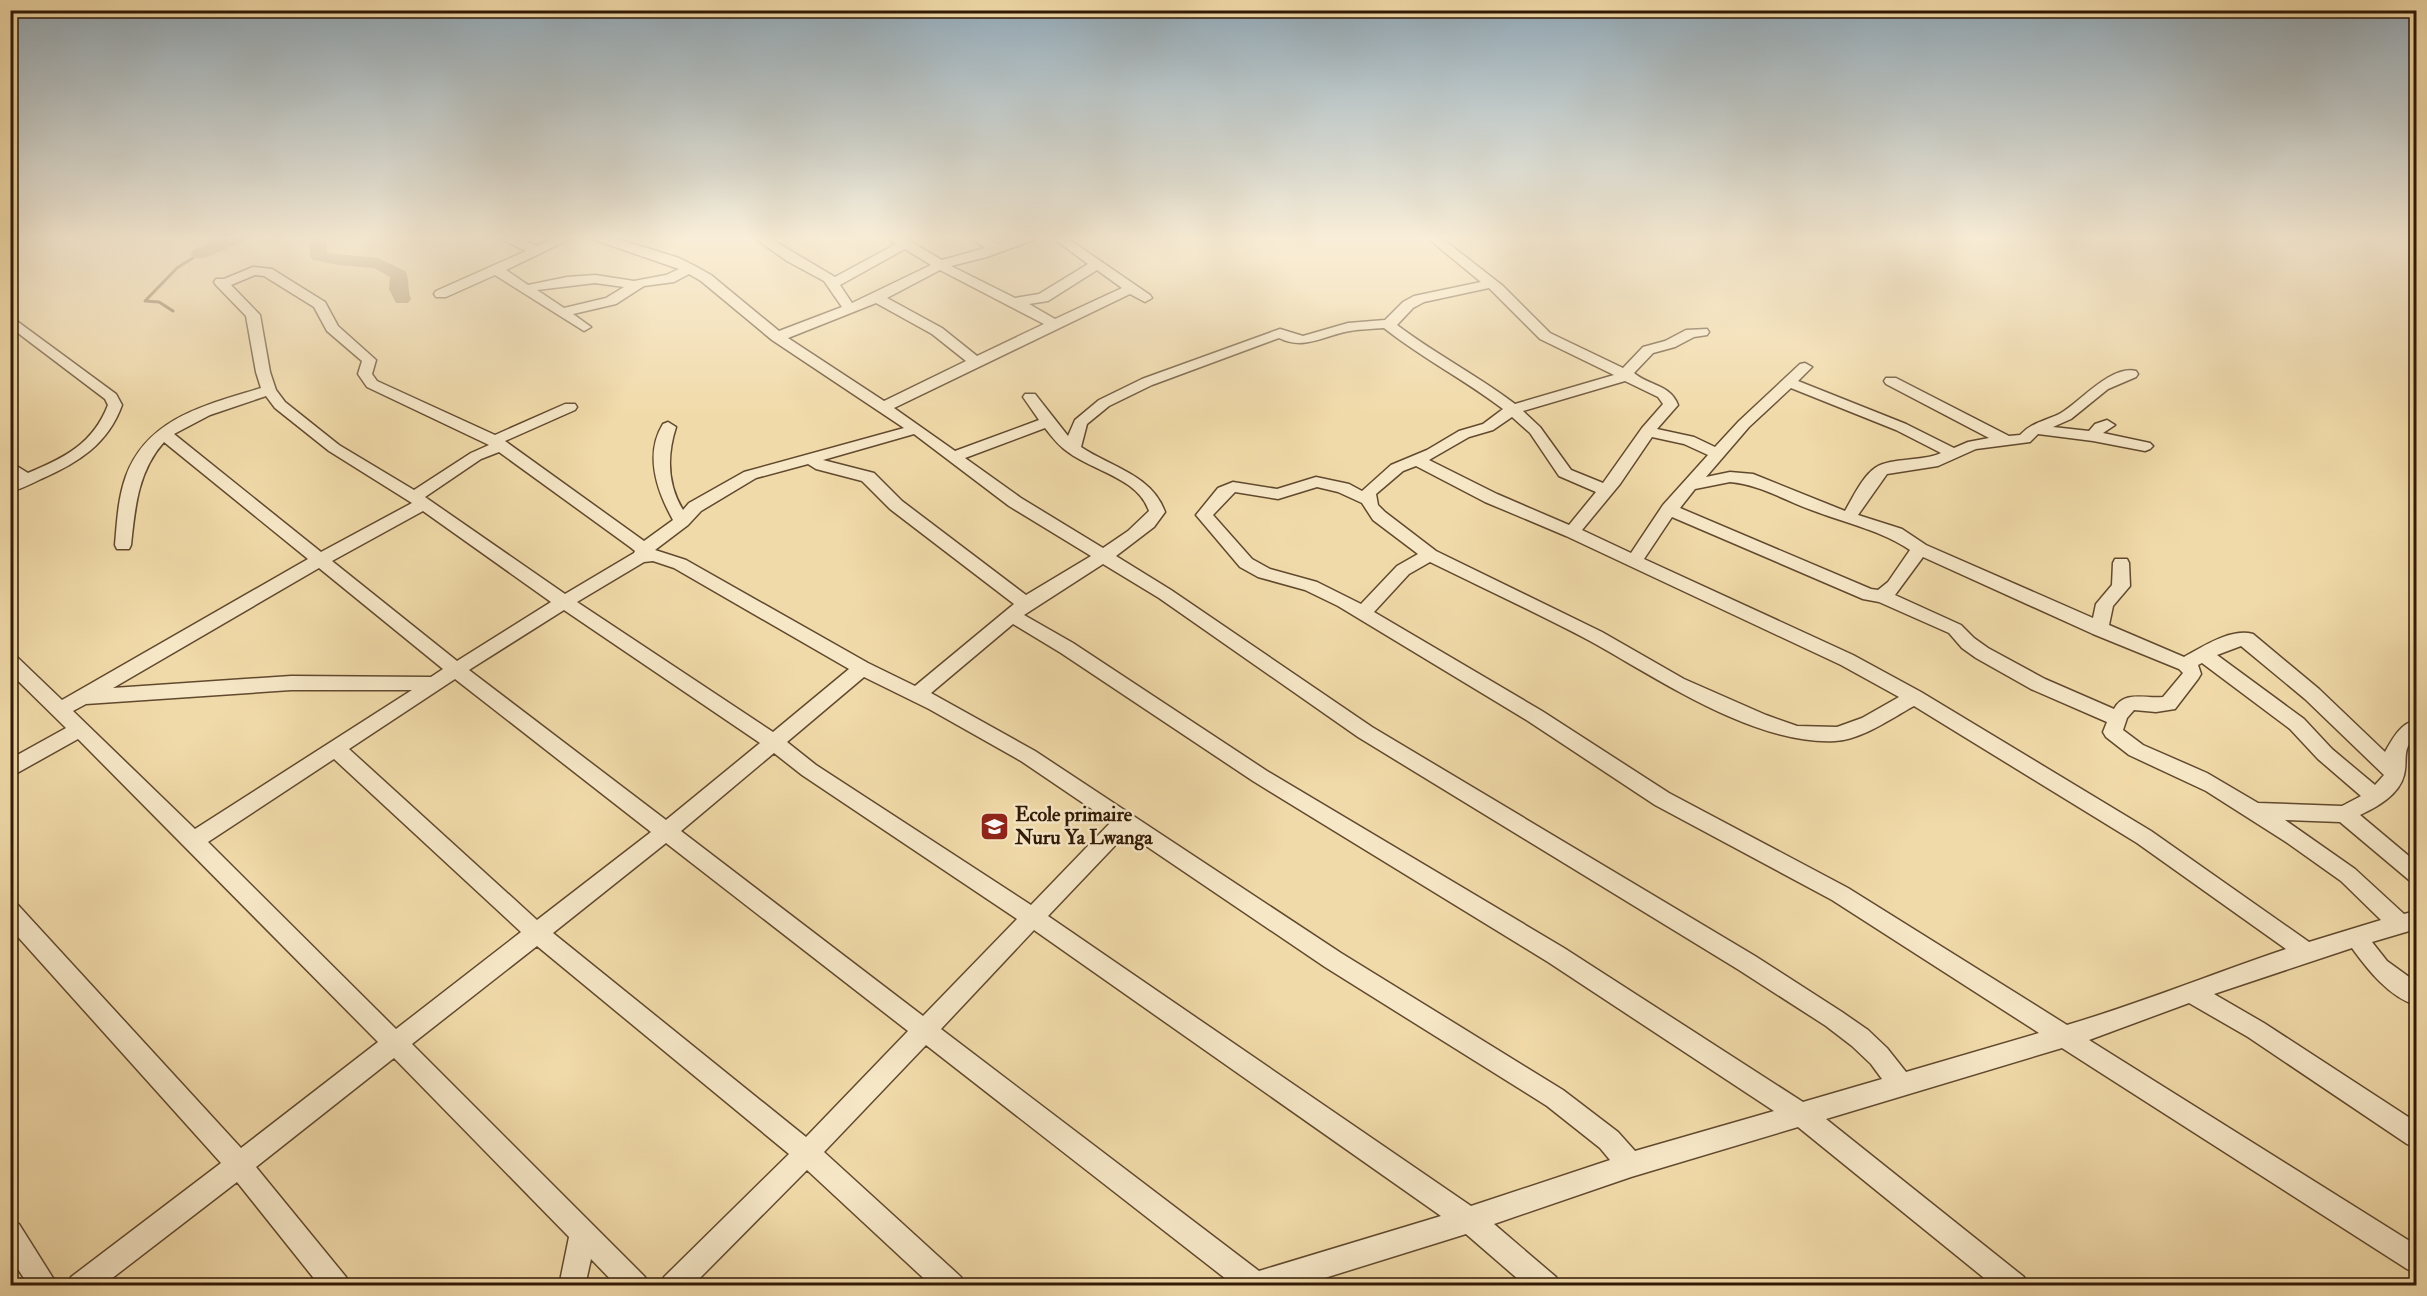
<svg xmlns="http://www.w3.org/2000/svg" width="2427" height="1296" font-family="'IM FELL Double Pica',serif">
<rect width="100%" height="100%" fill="#f1daa9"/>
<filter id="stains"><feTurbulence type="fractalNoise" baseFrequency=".00333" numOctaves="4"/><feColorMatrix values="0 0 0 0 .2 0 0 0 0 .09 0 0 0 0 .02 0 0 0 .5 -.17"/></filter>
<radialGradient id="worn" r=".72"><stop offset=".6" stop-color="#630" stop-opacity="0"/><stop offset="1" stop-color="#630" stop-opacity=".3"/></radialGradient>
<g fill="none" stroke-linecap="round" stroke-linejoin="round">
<path stroke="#7d6546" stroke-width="3" d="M173,311L159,302L145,301L177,268L199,254"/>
<g fill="#b09871" fill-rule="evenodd">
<path d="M226,236H248L246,240L205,258H193L190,254L193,250Z"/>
<path d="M310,236H326L327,253L378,258L405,271C410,278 407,290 411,299L408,303H396L389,289L390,277L374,268L338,265L313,260L310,256Z"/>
</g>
<defs>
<g id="minor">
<path d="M495,236H512L537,246L560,236H576L506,270L528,285L567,277L595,275L634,281L666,275L679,269L592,239L590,236H608L679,258L695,266L711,275L779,331L842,307L824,281L787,261L752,236H766L835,277L896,244L886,236H901L942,260L985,248L968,236H983L997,244L1020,236H1038L1036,239L987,257L951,266L1015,298L1039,294L1088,264L1050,236H1064L1150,295L1152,298L1145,302L1130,294L894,408L955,451L1039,420L1023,397L1025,394H1035L1068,436L1075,420L1099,400L1142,379L1280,329L1303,336L1348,323L1385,320L1403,302L1414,296L1481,282L1425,236H1439L1503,286L1550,333L1623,368L1643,347L1665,341L1686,330L1707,329L1709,332L1707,335L1694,337L1675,347L1653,353L1634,373C1649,386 1670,384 1678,405L1657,429L1694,437L1715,447L1739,421L1800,364L1805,363L1812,367L1798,381L1906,424L1954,448L1968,442L1989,438L1886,384L1884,381L1886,378H1896L2009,436L2020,435C2032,422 2046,421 2061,413C2080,402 2111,365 2136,371L2138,374L2136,377L2108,389L2071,419L2053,427L2089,431L2095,424L2107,420L2115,425L2103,433L2150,443L2153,446L2150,449L2145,451L2093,441L2038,434L2030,442L1976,449L1938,466L1887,474L1858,515L1902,529L1926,545L2093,618L2096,604L2112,585L2113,563L2115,559H2127L2129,563L2130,586L2113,606L2109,625L2184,657C2204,646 2231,628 2253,634L2319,689L2385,752C2393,738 2400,724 2416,720V737C2401,748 2408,760 2404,775C2399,795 2377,807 2360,815L2416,862V883L2409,880L2340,822L2285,820L2355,869L2404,914L2416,911V929L2372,942L2387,961L2416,982V1005C2389,997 2368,970 2352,948L2214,994L2264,1023L2416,1122V1148L2407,1144L2248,1037L2189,1003L2089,1040L2416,1245V1273L2407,1269L2062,1048L1826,1119L2024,1277L2028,1286H1994L1798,1127L1631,1177L1494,1224L1556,1277L1560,1286H1526L1466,1234L1299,1286H1235L926,1045L824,1152L961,1277L965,1286H932L807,1170L692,1286H660L664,1277L789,1154L537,946L412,1044L645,1277L649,1286H617L591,1259L585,1286H559L569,1237L394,1058L256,1167L346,1277L350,1286H320L237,1182L102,1286H67L71,1277L221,1163L10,928V903L18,905L241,1148L378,1042L78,739L10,777V759L66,728L10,673V655L16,656L62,700L308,559L164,442C138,471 135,507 131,545L129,549H117L115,545C117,522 118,498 126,476C148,417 207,405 261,388L256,372L246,316L216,285L214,282L216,279H224L253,267L272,269L325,302L338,326L376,360L372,374L377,381L495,435L565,404H575L577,407L575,410L505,441L644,541L673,520C657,491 644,455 663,424L668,422L676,427C667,455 667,484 683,510L689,503L744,472L904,428L772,340L701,281L689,274L674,282L644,286L616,304L573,314L591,327L584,331L495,275L446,297H436L434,294L436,291L526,251ZM905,249L931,265L852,303L840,285ZM940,270L1044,324L977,356L942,328L887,298ZM1097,270L1122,288L1055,319L1029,304L1048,301ZM255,275L264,276L314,307L327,331L362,361L358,374L367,387L489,445L471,453L414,490L339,445L285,402L276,390L270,372L260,315L231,285ZM595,283L624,287L606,298L564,308L537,290ZM1489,288L1540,339L1614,375L1515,404C1477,375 1435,354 1397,325L1413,308L1424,302ZM876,303L932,334L966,361L884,401L788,338ZM1384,328C1422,358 1465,380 1503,409L1483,424L1459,431L1427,450L1391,465L1362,491L1349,484L1316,477L1277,489L1233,482L1218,488L1196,515L1240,567L1258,577L1305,590L1338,606L1528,721L1655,805L1832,900L2039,1033L1906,1072L1887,1048L1868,1030L1842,1012L1755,956L1372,727L1171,590L1116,556L1154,527L1165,512C1152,475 1111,467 1081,447L1087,424L1109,406L1152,385L1279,338C1304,351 1325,335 1350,331C1361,329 1373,329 1384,328ZM1625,381L1658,397L1663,404L1642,428L1603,483L1571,470L1540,427L1523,411ZM1791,388L1896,430L1941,453C1922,462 1891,457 1875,468C1863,476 1853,497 1845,511L1753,474L1730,472L1706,477L1749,427ZM266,396L275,408L329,451L412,503L321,552L174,434L210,415ZM1512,417L1530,433L1559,476L1596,492L1569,525L1497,494L1429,460L1469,437L1493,430ZM1045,428C1052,437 1059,446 1068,452C1093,471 1138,478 1149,511L1128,531L1103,548L1021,498L965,458ZM914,434L1009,506L1091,556L1026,595L902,501L874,473L823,460ZM1652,437L1684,444L1708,455L1663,505L1631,553L1582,530L1620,484ZM499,452L630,547L635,551L634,553L565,594L425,497L481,459ZM808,464L816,469L862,481L890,509L1014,604L915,686L868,663L686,560L655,550L688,525L701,511L756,478ZM1416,466L1485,502L1566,536L1841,665L1899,697L1862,718L1837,727L1797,726L1766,715L1684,679L1602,632L1436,551L1385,512L1378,505L1376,494L1403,471ZM1730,482C1762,485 1787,502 1817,512C1849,524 1882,531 1910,550L1888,582L1878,590L1871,589L1680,508L1695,489ZM1317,487L1338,492L1362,503L1373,520L1418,554L1397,566L1361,604L1317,582L1270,569L1252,559L1213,515L1235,492L1278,499ZM423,511L551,602L457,661L332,561ZM1672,517L1863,599L1879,602L1949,633L1962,648L1976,658L2031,689L2107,722L2103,732L2106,737L2129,755L2206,791L2286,842L2341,881L2381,920L2309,942L2151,831L1921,692L1853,655L1644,559ZM1923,557L2093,634L2179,669L2183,673L2163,697C2145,699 2124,690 2114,709L2045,679L1988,648L1974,638L1961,625L1895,595ZM653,561L674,568L849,669L773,732L577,602L644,562ZM1430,562C1483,588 1537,613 1590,641C1659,679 1754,745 1835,741C1861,740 1892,718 1914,706L2137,843L2286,949C2212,974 2141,1003 2067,1025L1848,888L1669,793L1542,711L1374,612L1409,574ZM1103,564L1159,598L1358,737L1739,970L1826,1026L1852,1046L1871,1064L1882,1079L1803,1102L1564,948L1267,771L1073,643L1024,615ZM319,568L443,669L431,677L291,676L113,688ZM564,610L760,743L666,820L469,670ZM1013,624L1061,653L1253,781L1548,962L1774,1111L1635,1151L1618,1132L1563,1090L1341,953L1035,751L931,693ZM2241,646L2305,699L2384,775L2375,785L2332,749L2304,719L2217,655ZM2202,663L2290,729L2318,759L2361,796L2342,806L2258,803L2207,773L2143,745L2123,730L2127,718L2134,710L2156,712L2175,709L2198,679L2201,674L2198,665ZM864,677L929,709L1021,761L1111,822L1031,905L816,765L787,742ZM455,679L651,832L537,920L349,749ZM291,690H412L195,829L73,711L86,704ZM774,753L802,775L1017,919L923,1016L681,831ZM334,759L521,932L396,1029L208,842ZM1127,833L1325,967L1547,1106L1600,1148L1610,1160L1471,1206L1048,916ZM666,843L908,1031L806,1137L553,933ZM1034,930L1441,1216L1259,1271L941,1029Z"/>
<path d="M10,316L116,394L122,405C108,444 78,463 41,479C31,484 21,489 10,492V481L15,479L10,475V462L28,473C64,458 93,444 108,405L105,399L10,327Z"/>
<path d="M10,1220L19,1224L58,1286H29L10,1257Z"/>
</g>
</defs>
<use href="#minor" stroke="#61492e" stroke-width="3"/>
<use href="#minor" fill="#f6e7c7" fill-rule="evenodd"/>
</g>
<linearGradient id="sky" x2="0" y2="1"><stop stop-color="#91a9b8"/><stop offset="0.57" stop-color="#f9eed8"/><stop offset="1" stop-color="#f9eed8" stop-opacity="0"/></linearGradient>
<rect width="2427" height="417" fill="url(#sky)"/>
<defs>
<symbol id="school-square" viewBox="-11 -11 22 22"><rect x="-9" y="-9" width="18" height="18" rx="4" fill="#8f2418" stroke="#f6e7c7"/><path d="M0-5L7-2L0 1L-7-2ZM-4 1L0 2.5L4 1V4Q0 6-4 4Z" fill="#fff"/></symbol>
</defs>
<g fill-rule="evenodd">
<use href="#school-square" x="978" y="810" width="33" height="33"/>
</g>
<g text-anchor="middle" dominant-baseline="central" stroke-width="5" stroke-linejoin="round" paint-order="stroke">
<g font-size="20" font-weight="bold" fill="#311905" stroke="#f6e7c7" text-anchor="start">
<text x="1015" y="814">Ecole primaire<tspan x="1015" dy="23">Nuru Ya Lwanga</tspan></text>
</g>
</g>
<rect width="2427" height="1296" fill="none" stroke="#f1daa9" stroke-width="36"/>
<rect x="12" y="12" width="2403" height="1272" fill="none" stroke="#311905" stroke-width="3"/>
<rect x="18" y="18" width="2391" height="1260" fill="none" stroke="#311905" stroke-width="1.5"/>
<rect width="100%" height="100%" filter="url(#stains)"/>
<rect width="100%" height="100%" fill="url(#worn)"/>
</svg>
